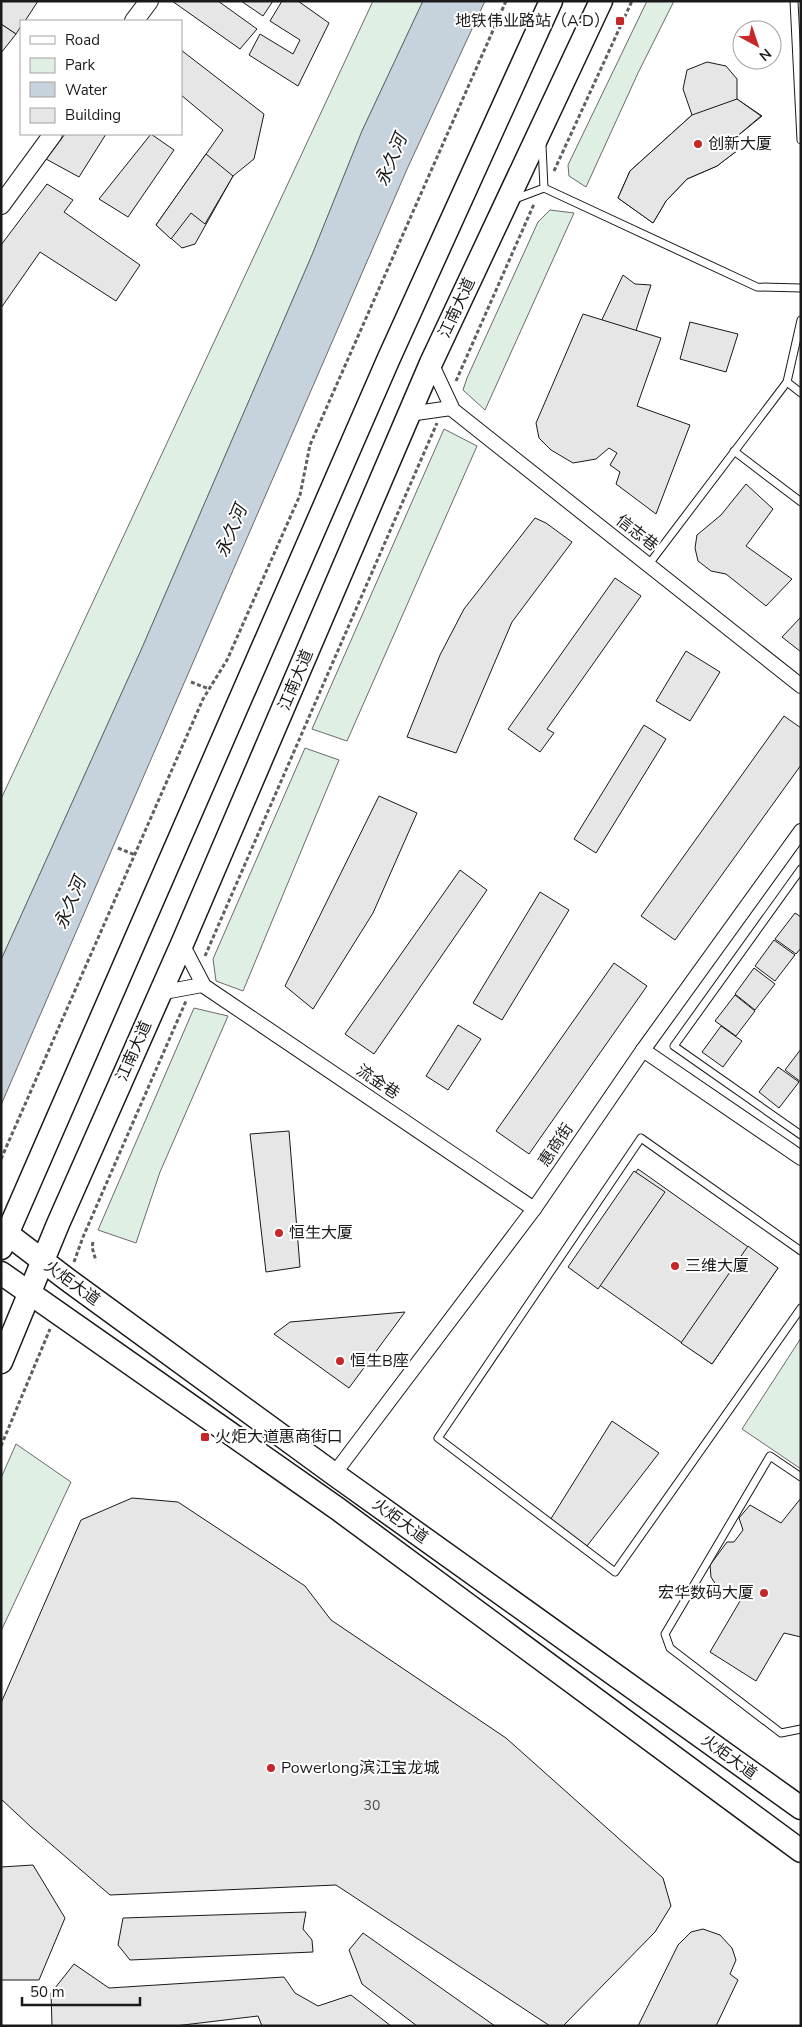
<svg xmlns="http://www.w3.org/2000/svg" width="802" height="2027" font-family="'Nunito Sans','Noto Sans SC',sans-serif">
<rect width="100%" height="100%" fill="#fff"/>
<g fill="#e0efe3" stroke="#6a6a6a">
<path d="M373,1H423L362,131L312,255L142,648L1,960V799Z"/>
<path d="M647,1H674L638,73L586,187L569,176L568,165Z"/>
<path d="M550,210L574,213L485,410L463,390L467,378L538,222Z"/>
<path d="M444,429L477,446L347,741L312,729Z"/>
<path d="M305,748L339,760L243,991L216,981L213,959Z"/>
<path d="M194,1008L228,1016L160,1172L136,1243L98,1230Z"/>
<path d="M801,1338V1469L742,1429Z"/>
<path d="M16,1444L71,1482L1,1631V1478Z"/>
</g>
<path fill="#c6d2dc" stroke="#6a6a6a" d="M423,1H485L408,167L1,1105V960L142,648L312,255L362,131Z"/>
<g fill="#e6e6e6" stroke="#1a1a1a">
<path d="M1,1H38L25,21H21V26L16,34L1,24Z"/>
<path d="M172,1H218L257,29L240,49Z"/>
<path d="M241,1H273L263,16Z"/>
<path d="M282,1H298L329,23L298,86L249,55L260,34L293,54L300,40L270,21Z"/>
<path d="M1,24L16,34L1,53Z"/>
<path d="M181,50L264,114L254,159L233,176L195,244L182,248L156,225L223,130L181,95Z"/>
<path d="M707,62L726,66L737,79V99L762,116L735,138L738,150L717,166L687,179L666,201L653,223L618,198L630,171L692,115L683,89L687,70Z"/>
<path d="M737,99L761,116L735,138L738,150L717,166L687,179L666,201L653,223L618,198L630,171L692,115Z"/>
<path d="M65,134H106L79,177L46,159Z"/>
<path d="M151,134L174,150L128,217L99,199Z"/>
<path d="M206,154L233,176L205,224L191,213L171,239L156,225Z"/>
<path d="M47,184L73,200L64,212L140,265L116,301L40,252L1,308V245Z"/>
<path d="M623,275L635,284L651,285L623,370L600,409L585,396H566Z"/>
<path d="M583,314L661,338L637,406L690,425L656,514L616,484L620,472L610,465L617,453L609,448L596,459L573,463L551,450L539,438L536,423Z"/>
<path d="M690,322L738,334L726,372L680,359Z"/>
<path d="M746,484L773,509L746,546L792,579L766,606L726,574L711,571L698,561L695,548L697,535L721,515Z"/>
<path d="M535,518L546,523L572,542L512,622L456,753L407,737L440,655L464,609Z"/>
<path d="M615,578L641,596L547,729L554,733L540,752L508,729Z"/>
<path d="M801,617V652L782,637Z"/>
<path d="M686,651L720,672L690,721L656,701Z"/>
<path d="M784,716L801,728V765L675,940L641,916Z"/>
<path d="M644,725L666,739L596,853L574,839Z"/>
<path d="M379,796L417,813L373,913L313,1009L285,986Z"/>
<path d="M460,870L487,890L374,1054L345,1034Z"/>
<path d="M540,892L569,910L502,1020L473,1003Z"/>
<path d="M795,913L801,917V948L796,954L775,939Z"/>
<path d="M774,940L795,955L775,981L755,966Z"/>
<path d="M614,963L647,986L529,1154L496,1131Z"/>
<path d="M754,968L775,984L755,1010L735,994Z"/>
<path d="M735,995L755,1011L736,1036L715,1021Z"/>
<path d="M458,1025L481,1039L448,1090L426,1076Z"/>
<path d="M721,1026L742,1041L723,1067L702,1052Z"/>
<path d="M801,1049V1082L785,1070Z"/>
<path d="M778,1067L799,1082L779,1108L759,1092Z"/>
<path d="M289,1131L300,1267L266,1272L250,1134Z"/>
<path d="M638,1169L778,1268L712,1364L571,1265Z"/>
<path d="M634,1171L665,1192L598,1289L568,1267Z"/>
<path d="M748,1246L778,1268L712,1364L681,1343Z"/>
<path d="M405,1312L349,1388L274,1334L290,1322Z"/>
<path d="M612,1421L659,1453L587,1546L547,1525Z"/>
<path d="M132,1498L178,1502L305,1586L331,1620L506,1738L663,1878L671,1906L655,1932L563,2026H550L336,1885L110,1895L31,1827L1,1799V1703L81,1520Z"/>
<path d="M801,1498V1637L784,1633L756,1681L710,1652L740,1601L716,1585L711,1577L710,1565L727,1542H734L743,1530L739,1518L750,1505L781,1523Z"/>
<path d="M33,1865L65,1918L39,1980H1V1867Z"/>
<path d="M306,1912L303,1929L312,1940L313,1952L130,1960L118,1945L123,1918Z"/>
<path d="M703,1929L720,1935L732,1948L736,1960L730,1974L738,1980L716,2026H638L678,1945L691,1932Z"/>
<path d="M363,1933L495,2026H417L362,1984L349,1950Z"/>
<path d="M74,1964L109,1988L284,1977L295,1993L318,2006L351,1995L391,2026H262L258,2016L175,2026H52L51,1993Z"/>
</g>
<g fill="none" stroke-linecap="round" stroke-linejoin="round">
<defs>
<g id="service">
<path d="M794,1L801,140"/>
<path d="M542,146L544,188"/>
<path d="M515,199L544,188L757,287L801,288"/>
<path d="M787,382L801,393"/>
<path d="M734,451L801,502"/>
<path d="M649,564L787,382L801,320"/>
<path d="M801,869L674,1046L801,1135"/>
<path d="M801,1251L641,1138L438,1438L615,1572L801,1308"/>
<path d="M801,1477L770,1456L665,1634L670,1648L781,1733L801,1729"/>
</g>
<g id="minor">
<path d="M431,363L453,410L801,686"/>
<path d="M409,414L451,408"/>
<path d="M182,944L204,986L534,1209"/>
<path d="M159,993L202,985"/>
<path d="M643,1050L801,1158"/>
<path d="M334,1474L534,1209L643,1050L801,831"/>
</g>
<g id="tertiary">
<path d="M134,21L149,1"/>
<path d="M1,205L53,134"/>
</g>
<g id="primary">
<path d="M1,1229L68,1280L334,1474L801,1808"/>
<path d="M1,1248L389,358L551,1"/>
<path d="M1,1273L338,1509L801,1851"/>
<path d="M1,1362L58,1224L182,944L431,363L601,1"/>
</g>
</defs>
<use href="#service" stroke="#1a1a1a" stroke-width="9"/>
<use href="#minor" stroke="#1a1a1a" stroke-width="16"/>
<use href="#tertiary" stroke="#1a1a1a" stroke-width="20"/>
<use href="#primary" stroke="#1a1a1a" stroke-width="25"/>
<g stroke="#5f5f5f" stroke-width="3" stroke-dasharray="4 2.5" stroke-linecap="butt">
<path d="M554,171L632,1"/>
<path d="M456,381L534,204"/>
<path d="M191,682L209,689"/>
<path d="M118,848L135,855"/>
<path d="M205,956L437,423"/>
<path d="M1,1159L203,699L227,660L300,495L310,445L506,1"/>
<path d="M93,1242L92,1247L96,1261"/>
<path d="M74,1262L83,1237L186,1001"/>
<path d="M1,1446L50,1329"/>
</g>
<use href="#service" stroke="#fff" stroke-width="7"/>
<use href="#minor" stroke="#fff" stroke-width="14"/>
<use href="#tertiary" stroke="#fff" stroke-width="18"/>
<use href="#primary" stroke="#fff" stroke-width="22"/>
</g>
<g fill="#c62828" stroke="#fff" stroke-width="2">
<rect x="615" y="16" width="10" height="10" rx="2.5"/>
<circle cx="698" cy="144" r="5"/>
<circle cx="279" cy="1233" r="5"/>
<circle cx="675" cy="1266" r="5"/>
<circle cx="340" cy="1361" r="5"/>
<rect x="200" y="1432" width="10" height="10" rx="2.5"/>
<circle cx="764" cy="1593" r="5"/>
<circle cx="271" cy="1768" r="5"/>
</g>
<g text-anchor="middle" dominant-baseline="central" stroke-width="4" stroke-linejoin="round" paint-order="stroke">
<g font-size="14" fill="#4d4d4d">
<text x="372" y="1805">30</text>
</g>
<g font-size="16" fill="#1a1a1a" stroke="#fff" text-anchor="start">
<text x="610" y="21" text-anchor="end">地铁伟业路站（A·D）</text>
<text x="708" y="144">创新大厦</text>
<text x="289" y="1233">恒生大厦</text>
<text x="685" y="1266">三维大厦</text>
<text x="350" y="1361">恒生B座</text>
<text x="215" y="1437">火炬大道惠商街口</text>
<text x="754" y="1593" text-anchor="end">宏华数码大厦</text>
<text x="281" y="1768">Powerlong滨江宝龙城</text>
</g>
<g font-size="16" fill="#1a1a1a" stroke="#fff">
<text transform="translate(457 308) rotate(-65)">江南大道</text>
<text transform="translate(637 533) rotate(38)">信志巷</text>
<text transform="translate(296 680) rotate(-67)">江南大道</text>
<text transform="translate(134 1051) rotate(-66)">江南大道</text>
<text transform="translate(378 1082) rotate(34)">流金巷</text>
<text transform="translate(556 1145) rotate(-56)">惠商街</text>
<text transform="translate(72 1283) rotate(36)">火炬大道</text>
<text transform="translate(400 1521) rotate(36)">火炬大道</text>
<text transform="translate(729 1757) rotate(36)">火炬大道</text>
</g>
<g font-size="18" font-style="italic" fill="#1a1a1a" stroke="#fff">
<text transform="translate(391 160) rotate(-67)">永久河</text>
<text transform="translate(231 531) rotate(-67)">永久河</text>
<text transform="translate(70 903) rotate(-67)">永久河</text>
</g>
</g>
<rect width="802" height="2027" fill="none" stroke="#1a1a1a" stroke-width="5"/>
<rect x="20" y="20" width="162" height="115" fill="#ffffff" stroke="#a3a3a3"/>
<rect x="30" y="36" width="25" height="8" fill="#ffffff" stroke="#a3a3a3"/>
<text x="65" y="45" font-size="15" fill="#1a1a1a">Road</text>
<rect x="30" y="58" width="25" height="15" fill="#e0efe3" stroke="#a3a3a3"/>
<text x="65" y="70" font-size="15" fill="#1a1a1a">Park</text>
<rect x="30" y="82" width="25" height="15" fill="#c6d2dc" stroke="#a3a3a3"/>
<text x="65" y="95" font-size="15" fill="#1a1a1a">Water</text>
<rect x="30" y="108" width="25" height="15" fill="#e6e6e6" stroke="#a3a3a3"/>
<text x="65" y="120" font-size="15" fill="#1a1a1a">Building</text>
<g transform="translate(757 45) rotate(140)"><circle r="24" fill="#ffffff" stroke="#a3a3a3"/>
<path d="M0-4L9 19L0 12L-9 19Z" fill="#c62828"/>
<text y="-8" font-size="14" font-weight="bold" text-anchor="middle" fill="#1a1a1a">N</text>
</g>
<path d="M22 1997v8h118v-8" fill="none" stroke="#1a1a1a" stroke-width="2.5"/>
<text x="30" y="1997" font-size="15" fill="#1a1a1a" stroke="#ffffff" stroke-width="4" paint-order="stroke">50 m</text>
</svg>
